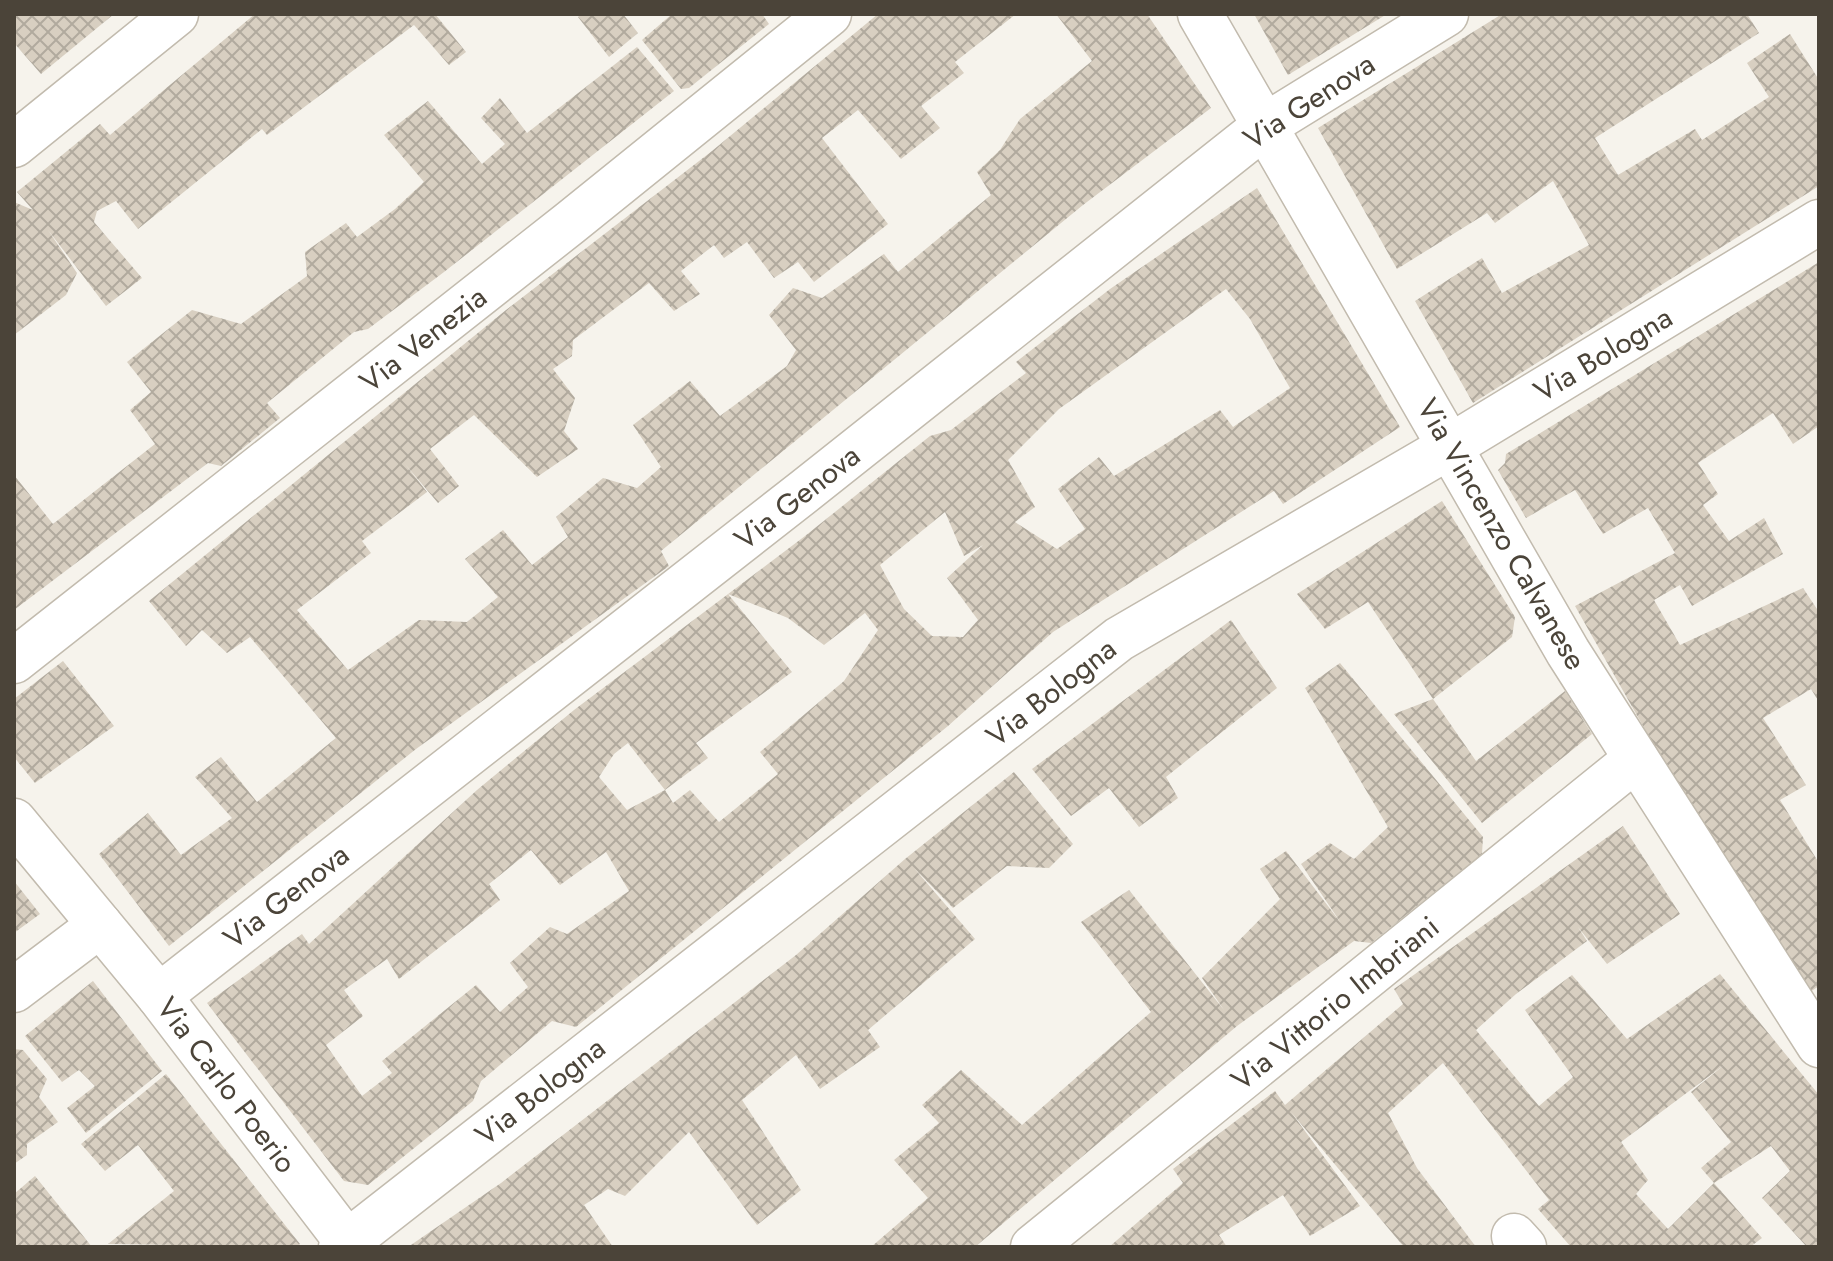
<svg xmlns="http://www.w3.org/2000/svg" width="1833" height="1261" font-family="Jost,sans-serif">
<defs>
<pattern id="building-cross-hatch" width="8" height="8" patternUnits="userSpaceOnUse" patternTransform="scale(2)"><rect width="8" height="8" fill="#d8cfc1"/><path d="M0 0l8 8M0 8l8-8" fill="none" stroke="#b1aa9e"/></pattern>
</defs>
<rect width="100%" height="100%" fill="#f6f3ec"/>
<g fill="url(#building-cross-hatch)" fill-rule="evenodd">
<path d="M14,14H114L41,74L14,43Z"/>
<path d="M255,14H435L466,52L449,65L414,25L267,135L262,129L138,229L116,201L97,211L94,222L142,278L106,306L48,230L77,273L66,295L14,335V202L33,210L17,192L100,124L110,135Z"/>
<path d="M581,14H623L638,33L609,57L578,17Z"/>
<path d="M672,14H762L769,24L689,88L681,89L642,40Z"/>
<path d="M878,14H1016L955,62L964,73L921,106L940,128L901,159L858,110L822,138L888,224L814,282L798,262L774,278L747,242L724,258L714,245L681,271L700,294L674,311L649,283L573,340L572,356L553,369L575,398L564,431L578,449L537,477L474,415L430,449L459,486L438,503L405,464L427,492L362,541L371,553L297,610L348,670L419,620L467,622L498,597L465,559L503,530L532,565L568,537L556,517L603,478L637,488L661,467L633,425L690,381L720,416L787,366L796,350L769,315L793,288L822,298L884,254L898,272L991,195L977,172L1000,150L1020,119L1092,61L1056,14H1147L1211,108L1083,205L661,551L669,566L416,749L169,946L99,854L148,813L181,855L232,818L195,777L221,757L257,802L336,738L250,637L227,653L202,630L186,646L149,601L506,310L712,151Z"/>
<path d="M1254,14H1387L1288,75Z"/>
<path d="M1502,14H1747L1759,33L1595,138L1618,175L1695,129L1702,140L1769,97L1747,63L1790,34L1819,80V186L1473,403L1415,301L1482,258L1502,293L1589,245L1553,181L1495,223L1487,213L1397,269L1318,128Z"/>
<path d="M637,47L674,91L444,272L368,329L354,332L267,403L280,418L221,466L208,463L14,610V475L53,524L155,444L130,410L151,392L127,362L192,310L241,324L307,276L305,252L346,223L357,237L395,209L424,182L384,135L428,101L482,164L505,144L481,118L500,98L527,133Z"/>
<path d="M1257,188L1400,427L1283,504L1274,491L1053,632L948,726L576,1027L552,1021L481,1081L473,1101L368,1185L344,1181L207,1003L302,934L309,944L477,790L574,710L805,536L930,436L951,430L1026,373L1016,362L1110,289ZM1226,289L1250,319L1290,388L1233,427L1220,410L1114,476L1099,457L1058,489L1085,529L1057,549L1015,522L1035,507L1008,460L1059,409ZM945,512L964,556L983,545L947,578L978,620L963,637L932,636L904,609L880,565ZM728,594L788,618L824,645L865,613L878,630L844,681L760,752L778,774L719,822L690,790L673,803L665,790L627,810L599,777L614,754L628,743L665,790L708,758L696,743L792,672ZM531,850L560,885L606,852L629,891L567,934L550,927L510,963L528,987L500,1012L476,985L382,1061L392,1073L362,1096L326,1045L363,1016L344,990L387,959L399,979L500,900L489,884Z"/>
<path d="M1819,262V426L1793,444L1773,413L1698,463L1718,494L1703,505L1729,541L1764,518L1783,554L1692,606L1680,585L1654,600L1680,645L1803,588L1819,612V702L1811,689L1763,718L1806,785L1780,800L1819,863V986L1807,994L1681,793L1575,606L1675,553L1648,508L1603,534L1575,490L1526,518L1498,470L1505,463L1506,454Z"/>
<path d="M1442,501L1515,617L1512,637L1433,699L1368,602L1325,629L1297,594Z"/>
<path d="M1231,620L1277,688L1166,777L1178,798L1139,827L1109,788L1071,816L1032,769Z"/>
<path d="M63,661L114,726L35,783L14,757V699Z"/>
<path d="M1340,663L1483,837L1482,854L1371,943L1354,941L1237,1026L975,1247H871L928,1198L894,1160L939,1123L922,1105L961,1070L1022,1125L1151,1012L1081,922L1129,890L1224,1010L1202,978L1280,899L1260,869L1286,851L1341,923L1301,864L1330,843L1354,859L1388,827L1305,688Z"/>
<path d="M1565,691L1592,734L1482,823L1394,714L1433,699L1476,761Z"/>
<path d="M1014,772L1073,844L1049,868L1007,866L953,908L914,868L975,939L868,1030L880,1047L820,1089L796,1055L742,1100L801,1190L757,1225L689,1132L625,1196L608,1189L584,1205L613,1247H408L501,1183L796,955L905,859Z"/>
<path d="M1623,826L1680,914L1607,964L1578,927L1587,941L1516,994L1476,1030L1539,1106L1573,1077L1525,1010L1572,975L1627,1039L1720,974L1819,1095V1247H1807L1762,1198L1790,1171L1771,1146L1714,1183L1701,1168L1731,1142L1691,1092L1724,1065L1621,1142L1648,1180L1636,1194L1668,1229L1714,1183L1762,1238L1750,1247H1571L1538,1209L1549,1200L1443,1063L1388,1113L1417,1168L1476,1247H1404L1291,1112L1360,1206L1310,1236L1283,1195L1219,1235L1227,1247H1109L1183,1183L1173,1169L1275,1091L1285,1105L1403,1004L1394,989Z"/>
<path d="M14,881L40,914L14,933Z"/>
<path d="M93,981L162,1071L86,1133L67,1108L95,1086L79,1070L62,1082L25,1036Z"/>
<path d="M14,1049L23,1050L47,1079L39,1097L58,1122L27,1144V1155L14,1164Z"/>
<path d="M166,1074L300,1244L296,1247L108,1244L174,1191L138,1145L105,1171L81,1144Z"/>
<path d="M35,1176L92,1247H14V1194Z"/>
</g>
<g fill="none" stroke-linecap="round" stroke-linejoin="round">
<defs>
<g id="street">
<path d="M1200,14L1568,652L1819,1045"/>
<path d="M14,145L176,14"/>
<path d="M14,661L570,223L829,14"/>
<path d="M14,821L159,996L351,1247"/>
<path d="M14,990L100,925"/>
<path d="M159,996L806,490L1266,125L1446,14"/>
<path d="M1514,1236L1524,1247"/>
<path d="M341,1247L1119,639L1454,444L1819,222"/>
<path d="M1033,1247L1636,759"/>
</g>
</defs>
<use href="#street" stroke="#c2bbae" stroke-width="47"/>
<use href="#street" stroke="#fff" stroke-width="44"/>
</g>
<g text-anchor="middle" dominant-baseline="central" stroke-width="6" stroke-linejoin="round" paint-order="stroke">
<g font-size="30" fill="#4b4439" stroke="#fff">
<text transform="translate(1309 101) rotate(-33)">Via Genova</text>
<text transform="translate(423 339) rotate(-38)">Via Venezia</text>
<text transform="translate(1603 354) rotate(-31)">Via Bologna</text>
<text transform="translate(797 497) rotate(-38)">Via Genova</text>
<text transform="translate(1502 534) rotate(60)">Via Vincenzo Calvanese</text>
<text transform="translate(1051 692) rotate(-38)">Via Bologna</text>
<text transform="translate(286 896) rotate(-38)">Via Genova</text>
<text transform="translate(1335 1003) rotate(-39)">Via Vittorio Imbriani</text>
<text transform="translate(227 1085) rotate(53)">Via Carlo Poerio</text>
<text transform="translate(540 1091) rotate(-38)">Via Bologna</text>
</g>
</g>
<rect width="1833" height="1261" fill="none" stroke="#4b4439" stroke-width="32"/>
</svg>
